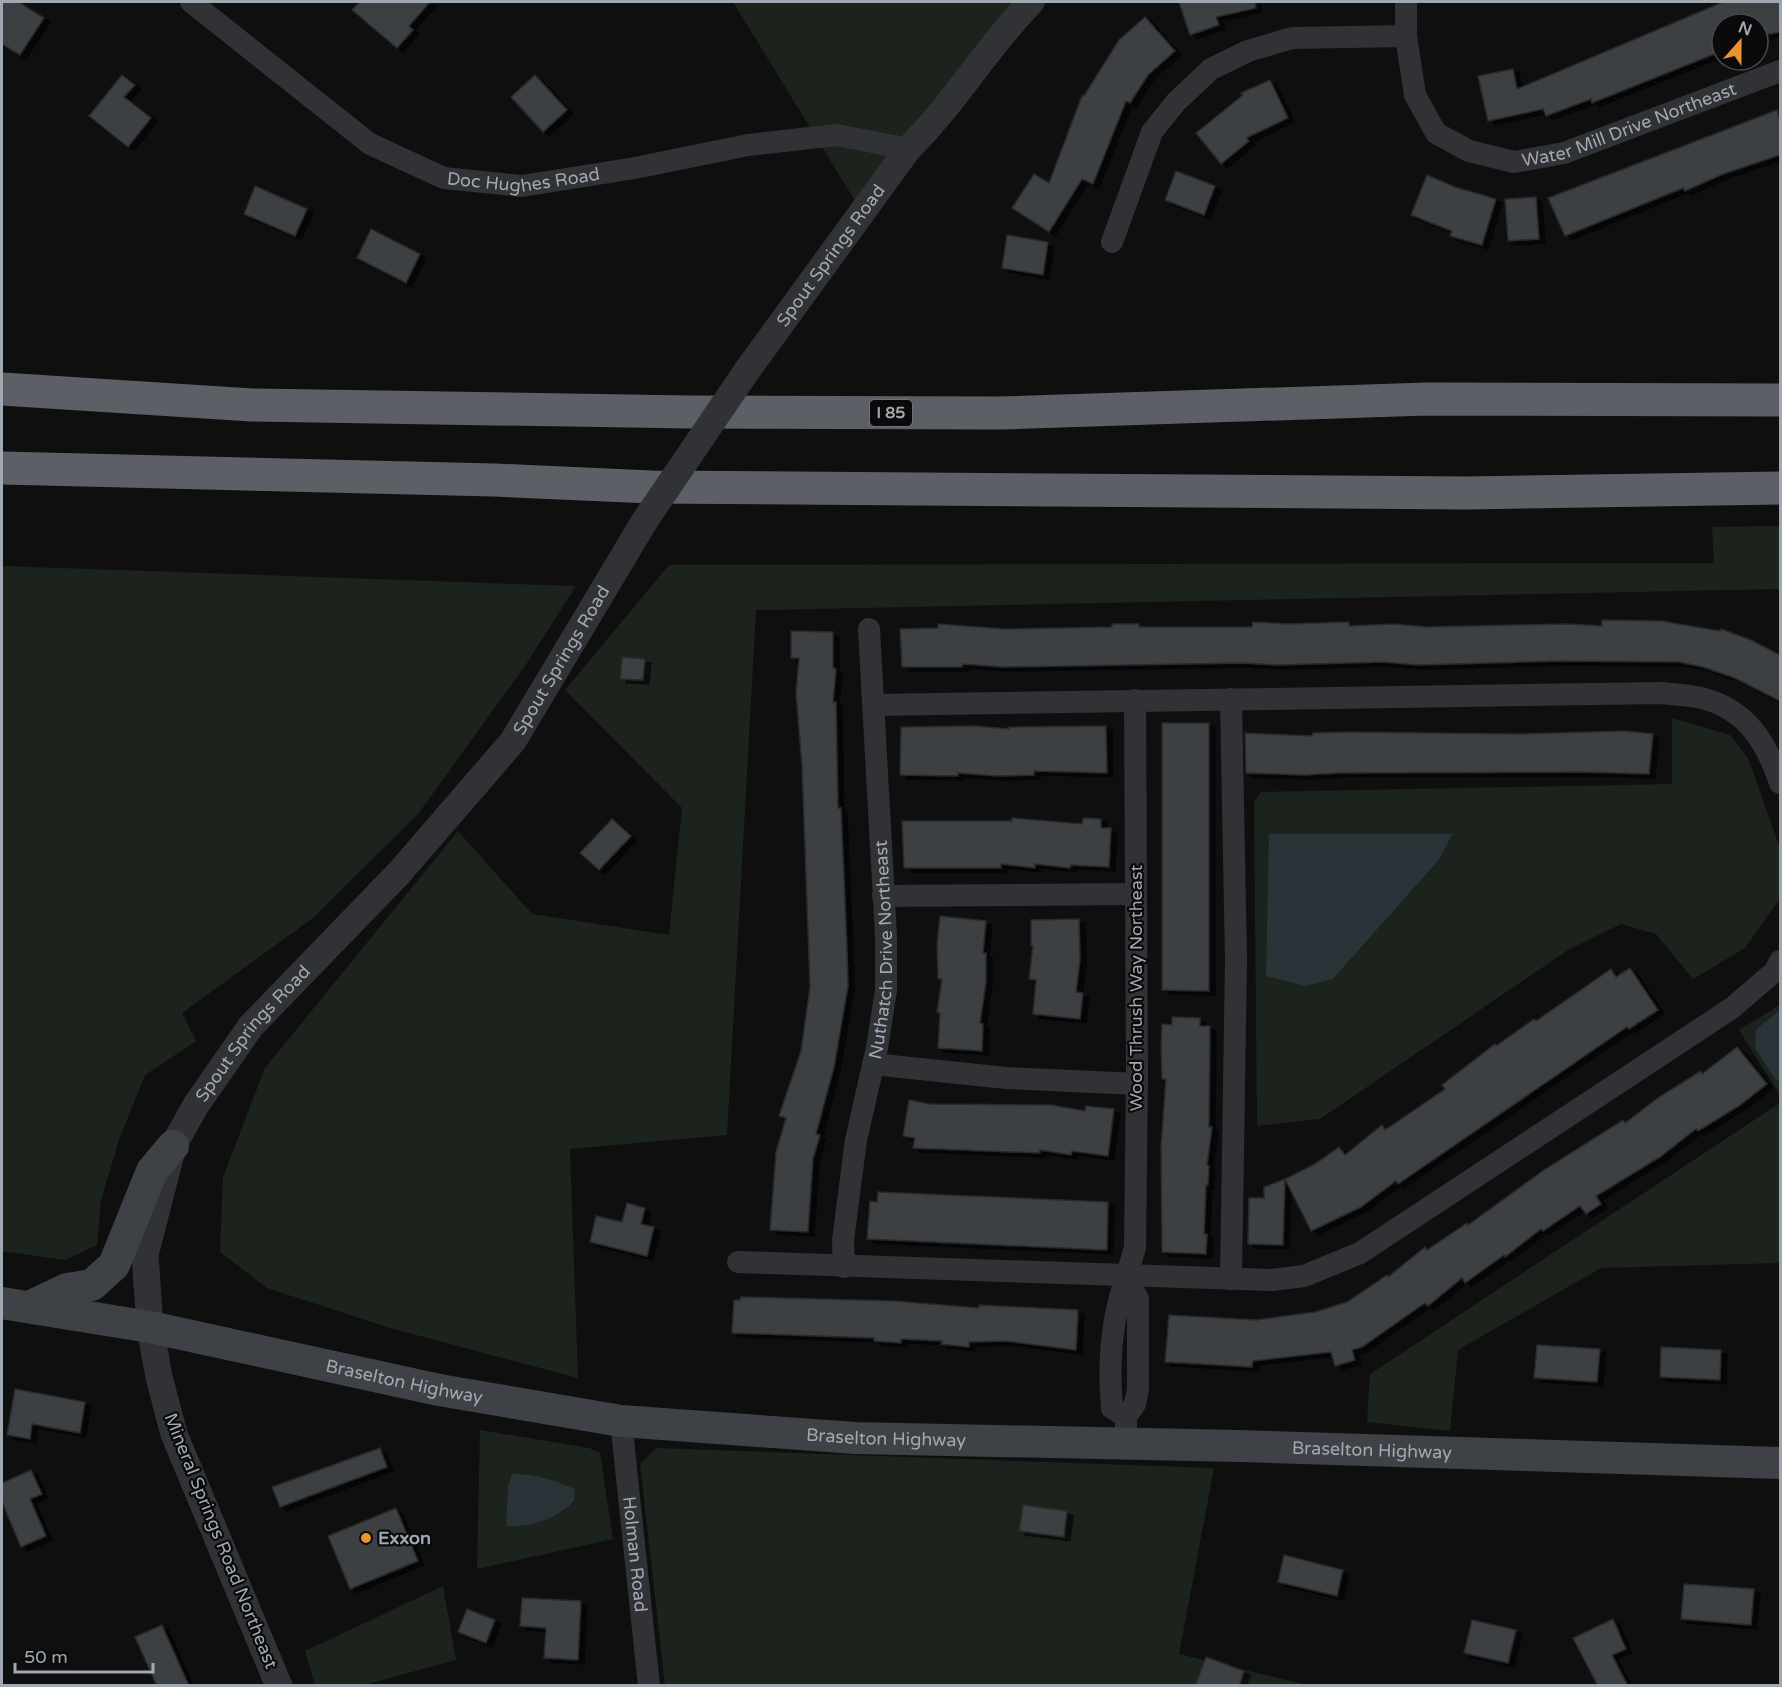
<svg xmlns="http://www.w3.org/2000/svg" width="1782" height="1687" font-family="'Varela Round',sans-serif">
<defs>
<filter id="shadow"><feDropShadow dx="6" dy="4" stdDeviation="0" flood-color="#0009"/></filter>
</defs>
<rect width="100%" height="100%" fill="#0f0f10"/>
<g fill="#1c231c" fill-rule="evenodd">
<path d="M733,2H1044L865,217Z"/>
<path d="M1780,526V589L756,610L727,1135L570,1149L578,1378L390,1328L267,1288L220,1252L223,1177L265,1068L458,831L532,914L669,935L682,808L565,690L669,565L1714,563L1712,527Z"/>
<path d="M2,566L576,586L525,666L418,814L313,918L182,1013L196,1041L145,1075L120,1137L101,1200L97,1245L65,1260L2,1251Z"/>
<path d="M1672,718L1730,735L1748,758L1780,848L1779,900L1745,948L1693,979L1656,934L1621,924L1568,950L1320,1119L1257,1126L1254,802L1261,792L1672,784ZM1453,835L1439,860L1333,979Z"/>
<path d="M1780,1005V1010L1756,1029L1776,1080L1780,1082V1095L1739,1030Z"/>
<path d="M1780,1103V1263L1601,1268L1458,1350L1450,1431L1367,1422L1370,1374Z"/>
<path d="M480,1430L589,1448L600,1453L613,1539L477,1569Z"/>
<path d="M656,1448L1214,1468L1179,1654L1307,1685H665L640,1464Z"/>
<path d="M443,1586L456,1660L364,1685H315L305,1651Z"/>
</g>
<g fill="#293338">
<path d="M1269,834H1453L1439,860L1333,979L1306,986L1266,976Z"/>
<path d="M1780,1010V1082L1776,1080L1755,1048L1756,1029Z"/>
<path d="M512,1474C535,1474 554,1480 575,1489L574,1501C556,1519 532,1527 506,1526L508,1486Z"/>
</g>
<g fill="#3e3f43" stroke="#29292c" stroke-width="1.5" filter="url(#shadow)">
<path d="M2,2H19L44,18L20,55L2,44Z"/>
<path d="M360,2H430L409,26L413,30L397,48L352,10Z"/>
<path d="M1179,2H1255L1256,8L1216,17L1219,25L1190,35Z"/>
<path d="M1723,2H1780V32L1765,35L1762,24H1722V51L1592,103L1591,99L1546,116L1543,109L1488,121L1478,76L1513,69L1517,89Z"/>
<path d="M1145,17L1175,51L1148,75L1130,103L1126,101L1093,184L1082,179L1049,232L1012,208L1034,174L1049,183L1082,96H1084L1119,40Z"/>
<path d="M122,75L135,85L124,97L151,118L128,147L89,116Z"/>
<path d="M535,75L567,110L543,132L511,97Z"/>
<path d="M1270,80L1288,118L1246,138L1249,141L1221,164L1196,133L1243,95L1241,93Z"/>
<path d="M1777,110L1780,121V155L1723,174L1685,191L1683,188L1565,236L1548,198Z"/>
<path d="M1176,171L1215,186L1204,215L1165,200Z"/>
<path d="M1427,175L1455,187L1496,199L1482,245L1450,236L1452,231L1411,215Z"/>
<path d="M255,186L307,209L295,236L244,214Z"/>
<path d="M1536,197L1539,239L1508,241L1505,199Z"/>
<path d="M371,229L420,254L406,283L357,258Z"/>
<path d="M1007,235L1048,242L1043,275L1002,268Z"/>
<path d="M1602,620L1661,621L1720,631L1721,629L1751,640L1780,655V701L1735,678L1703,667L1679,662L1558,661L1417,665L1384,662L1276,665L1244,663L1002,667L963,664L962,667H902L900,629L938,628V624L1005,629L1112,627V624H1139V627H1252L1253,622L1287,624L1349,622V626L1393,624L1426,627L1567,624L1602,626Z"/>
<path d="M791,631L833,632V668L836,669L833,702H836L838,808H841L847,950L848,986L834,1067L816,1134L820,1135L813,1159L808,1232L770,1230L776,1152L786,1118L779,1116L801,1051L810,987L802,766L796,693L799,658H791Z"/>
<path d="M622,657L645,659L643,680L620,679Z"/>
<path d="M1162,723H1209V991L1162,990Z"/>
<path d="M975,726L1009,729V727L1106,726L1107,773L1034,771V775L998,776L958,773V776L900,775L901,727Z"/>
<path d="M1625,731L1653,734L1649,774L1582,772L1339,773L1304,775L1246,773L1245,733L1312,736L1313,733L1347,732L1520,734Z"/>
<path d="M1012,818L1082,824L1083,818L1101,819V828H1111L1109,867L1071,865L1070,868L1035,864V868L1001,864V868H904L902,821H1012Z"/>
<path d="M612,819L631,836L599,870L580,853Z"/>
<path d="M940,916L986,921L983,953H986V982L980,1023L983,1024L982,1051L938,1048L940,1013L937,1012L942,979H938L937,944Z"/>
<path d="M1079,919L1080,959L1076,992L1083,993L1080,1019L1033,1014L1036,980L1029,979L1033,946H1031V920Z"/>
<path d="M1630,968L1658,1010L1629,1029L1627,1027L1398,1184L1396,1181L1361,1207L1311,1231L1285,1179L1315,1164L1339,1147L1345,1155L1382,1125L1385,1130L1445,1089L1442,1085L1495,1044L1496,1046L1534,1019L1536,1021L1611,969L1616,977Z"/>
<path d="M1172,1017L1200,1018V1026H1210L1209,1127H1212L1207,1165L1209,1166L1208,1185H1206L1204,1234H1207L1206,1254L1162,1252L1161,1146L1166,1079H1162L1161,1044L1162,1024L1172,1025Z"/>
<path d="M1737,1047L1767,1084L1739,1106L1698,1131L1696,1129L1660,1157L1596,1196L1601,1204L1586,1214L1580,1206L1543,1231L1541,1229L1505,1257L1504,1255L1465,1283L1462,1278L1428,1306L1425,1303L1362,1347L1352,1350L1355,1360L1335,1366L1331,1352L1253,1361L1252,1367L1165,1362L1169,1315L1256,1320L1315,1312L1347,1302L1387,1275L1388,1277L1425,1247L1427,1250L1467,1223L1468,1225L1544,1170L1623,1120L1625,1123L1659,1097L1701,1071L1702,1074Z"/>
<path d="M909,1100L930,1104L1051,1105L1085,1111L1086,1106L1114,1109L1108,1156L1072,1151L1071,1155L1040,1150V1153L913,1148L915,1138L903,1136Z"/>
<path d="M1285,1179L1283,1245L1248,1244L1249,1198H1264V1187Z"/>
<path d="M878,1192L1108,1202L1107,1250L867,1239L870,1201L877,1202Z"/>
<path d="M627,1203L645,1208L641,1224L654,1227L647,1256L590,1242L596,1216L622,1222Z"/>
<path d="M741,1297L894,1301L979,1308V1305L1078,1310L1076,1350L1006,1341L969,1342V1347L941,1344L942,1341L901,1339V1343L874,1341V1338L732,1333L734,1300H740Z"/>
<path d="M1537,1345L1600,1349L1597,1382L1534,1378Z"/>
<path d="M1661,1347L1721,1350L1720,1380L1660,1377Z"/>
<path d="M15,1389L85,1402L80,1433L32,1424L30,1439L7,1435Z"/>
<path d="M380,1448L387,1467L280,1507L272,1487Z"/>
<path d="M31,1470L42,1494L30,1499L46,1536L21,1547L2,1502V1483Z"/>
<path d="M1023,1505L1067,1511L1064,1537L1019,1531Z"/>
<path d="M396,1508L418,1561L350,1589L328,1536Z"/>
<path d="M1284,1555L1343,1570L1337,1596L1278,1582Z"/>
<path d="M1684,1584L1754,1589L1751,1625L1681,1619Z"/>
<path d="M522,1598L581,1601L578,1660L544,1658L546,1628L520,1626Z"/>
<path d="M467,1609L495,1620L486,1643L458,1632Z"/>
<path d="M1613,1619L1626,1649L1612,1655L1628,1686H1598L1573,1638Z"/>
<path d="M1472,1620L1516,1630L1508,1663L1464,1653Z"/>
<path d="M162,1625L189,1686H157L135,1637Z"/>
<path d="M1206,1657L1244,1671L1239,1686H1195Z"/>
</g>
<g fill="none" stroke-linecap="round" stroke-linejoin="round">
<g stroke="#303235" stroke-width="22">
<path id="s1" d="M191,2L370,144L444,178L522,186L635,168L748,145L837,135L908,149"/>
<path id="s2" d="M1406,2V36L1415,95L1436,133L1469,151L1514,162L1564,153L1780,71"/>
<path d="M1112,242L1152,132L1176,102L1211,69L1248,51L1292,38L1406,36"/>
<path d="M874,705L1662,693C1676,695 1692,695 1705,699C1748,711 1767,744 1780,783"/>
<path d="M883,896L1136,894"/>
<path d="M873,1064L1006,1078L1137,1084"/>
<path d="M738,1262L1272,1280L1304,1276L1360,1253L1732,1008L1775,971L1780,961"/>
<path id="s3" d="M844,1267L843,1240L856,1140L877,1048L886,990V936L869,629"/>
<path d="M1127,1276L1135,1247L1137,1074L1135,700"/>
<path d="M1231,1279L1236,960L1231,699"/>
<path d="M1126,1417L1112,1408C1108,1363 1111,1318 1127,1276L1138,1299V1389L1135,1404L1126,1417V1443"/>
<path id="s4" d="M621,1421L649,1686"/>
</g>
<g stroke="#303235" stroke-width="27">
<path id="s5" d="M746,372L908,149C954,104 986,48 1031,2"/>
<path id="s6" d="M279,1686L174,1434L159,1377L150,1327L145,1255L173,1146L196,1105L251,1026L399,873L513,741L644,522"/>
</g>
<g stroke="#3e4145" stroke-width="32">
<path id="s7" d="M2,1303L150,1327L439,1390L621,1421L855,1438L1239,1446L1780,1463"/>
<path d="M29,1307L67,1289L92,1285L114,1265L152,1171L173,1146"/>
</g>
<g stroke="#5c6066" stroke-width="33">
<path d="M2,389L252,405L690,412L1000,413L1427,399L1780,400"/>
<path d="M2,468L494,480L651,487L1468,493L1780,488"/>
</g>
<path stroke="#303235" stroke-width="27" d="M644,522L746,372"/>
</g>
<circle fill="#eb912d" stroke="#0a0a0b" stroke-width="2" cx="366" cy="1538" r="6"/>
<g text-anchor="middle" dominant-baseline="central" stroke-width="4.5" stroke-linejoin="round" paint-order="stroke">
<rect fill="#0a0a0b" stroke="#73797f" stroke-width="1.5" x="870" y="400" width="42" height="26" rx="4.5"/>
<g font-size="16" font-weight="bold" fill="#a0a8b1">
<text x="891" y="413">I 85</text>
</g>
<g font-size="18" fill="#a0a8b1" stroke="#0a0a0b">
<text stroke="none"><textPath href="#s2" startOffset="342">Water Mill Drive Northeast</textPath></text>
<text stroke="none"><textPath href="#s1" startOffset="390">Doc Hughes Road</textPath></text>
<text stroke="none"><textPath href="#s5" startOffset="144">Spout Springs Road</textPath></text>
<text stroke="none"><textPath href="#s6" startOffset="1192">Spout Springs Road</textPath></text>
<text stroke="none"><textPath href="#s3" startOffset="321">Nuthatch Drive Northeast</textPath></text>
<text transform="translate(1136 988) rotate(-90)">Wood Thrush Way Northeast</text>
<text stroke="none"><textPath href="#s6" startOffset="706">Spout Springs Road</textPath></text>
<text stroke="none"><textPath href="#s7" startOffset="410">Braselton Highway</textPath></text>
<text stroke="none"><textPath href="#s7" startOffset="896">Braselton Highway</textPath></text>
<text stroke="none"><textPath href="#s7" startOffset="1382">Braselton Highway</textPath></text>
<text transform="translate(221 1541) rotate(68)">Mineral Springs Road Northeast</text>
<text stroke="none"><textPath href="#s4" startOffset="134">Holman Road</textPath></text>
</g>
<g font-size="18" font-weight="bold" fill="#a0a8b1" stroke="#0a0a0b" text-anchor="start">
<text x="378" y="1538">Exxon</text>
</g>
</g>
<rect width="1782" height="1687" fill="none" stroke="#a0a8b1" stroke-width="6"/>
<g transform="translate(1740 42) rotate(21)"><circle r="28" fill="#0a0a0b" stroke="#46494d" stroke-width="1.5"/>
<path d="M0-4.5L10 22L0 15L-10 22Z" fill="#eb912d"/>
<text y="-9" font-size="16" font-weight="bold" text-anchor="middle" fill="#a0a8b1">N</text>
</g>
<path d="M15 1663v9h138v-9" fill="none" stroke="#a0a8b1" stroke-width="3"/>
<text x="24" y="1663" font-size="18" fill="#a0a8b1" stroke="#0a0a0b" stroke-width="4.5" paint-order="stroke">50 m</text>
</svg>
